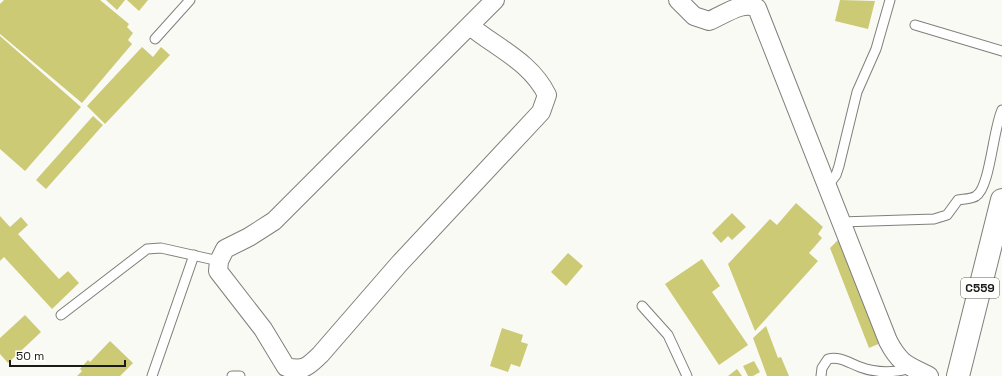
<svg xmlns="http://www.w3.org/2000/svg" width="1002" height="376" font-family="'Space Grotesk',sans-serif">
<rect width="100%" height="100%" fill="#fafaf5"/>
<g fill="#ccca75">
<path d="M4,0H100L129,24L127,27L133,33L128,40L132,44L82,103L0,34V4Z"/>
<path d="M106,0H125L117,10Z"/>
<path d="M127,0H148L139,11Z"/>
<path d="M840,0L875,1L868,29L835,21Z"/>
<path d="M0,36L81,107L25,171L0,149Z"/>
<path d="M142,47L153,57L161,47L170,55L105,124L87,106Z"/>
<path d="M93,116L103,125L46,189L36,180Z"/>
<path d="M796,203L823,227L818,234L822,238L809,253L818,261L755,331L728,264L770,219L777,225Z"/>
<path d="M732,213L746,227L732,240L728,236L721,243L712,233Z"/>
<path d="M0,216L10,227L21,217L28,225L18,234L59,279L68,271L79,283L52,309L4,257L0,261Z"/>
<path d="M842,236L883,342L869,348L830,248Z"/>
<path d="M568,253L583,266L566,286L551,272Z"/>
<path d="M702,259L720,286L712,292L748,345L719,365L665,284Z"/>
<path d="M25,315L41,332L8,363L0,354V338Z"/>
<path d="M766,326L778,358L781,357L789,376H767L753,338Z"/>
<path d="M502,328L523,335L521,342L528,344L520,367L511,364L508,372L490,366Z"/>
<path d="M110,341L133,363L120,376H77L82,371L80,369L88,360L90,362Z"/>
<path d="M754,361L760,372L753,376H748L743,366Z"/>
<path d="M737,369L742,376H728Z"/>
</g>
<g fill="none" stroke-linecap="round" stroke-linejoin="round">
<defs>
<g id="service">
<path d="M915,25L1002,51"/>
<path d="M155,39L190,0"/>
<path d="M827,187L836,175L839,166L857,92L876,49L890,0"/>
<path d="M841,222L934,219L947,215L958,200C963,199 972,199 976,196C990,188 993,129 1002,110"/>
<path d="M642,306L668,335L687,376"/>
<path d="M61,315L147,249L161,248L219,261"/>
<path d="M152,376L194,255"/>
<path d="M232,376H240"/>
<path d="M821,376L822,368L828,359C840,356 849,363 860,367C878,374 894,373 912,368"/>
</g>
<g id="minor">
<path d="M678,0L694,16L709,21C724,15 743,0 757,8L888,341C900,364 907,365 929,376"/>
<path d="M470,26C497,48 531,62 547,95L541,112L399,264L320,355C307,367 305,371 286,367L263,329L218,271L219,261L225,249L249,237L274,221L495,0"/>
</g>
<path id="primary" d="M958,376L1002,200"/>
</defs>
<use href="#service" stroke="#7f7f7b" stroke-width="11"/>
<use href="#minor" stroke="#7f7f7b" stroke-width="20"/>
<use href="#primary" stroke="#7f7f7b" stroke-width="24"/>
<use href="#service" stroke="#fff" stroke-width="9"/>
<use href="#minor" stroke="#fff" stroke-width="18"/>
<use href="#primary" stroke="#fff" stroke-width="22"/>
</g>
<g text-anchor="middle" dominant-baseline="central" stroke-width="4" stroke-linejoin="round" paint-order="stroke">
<rect fill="#fffffe" stroke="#5f5f5d" stroke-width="1" x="961" y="278" width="38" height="20" rx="3"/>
<g font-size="12" font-weight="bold" fill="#1a1a18">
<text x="980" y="288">C559</text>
</g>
</g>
<path d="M10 360v6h115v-6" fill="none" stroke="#1a1a18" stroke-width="2"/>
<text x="16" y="360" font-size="12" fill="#1a1a18" stroke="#fffffe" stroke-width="3" paint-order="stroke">50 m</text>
</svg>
